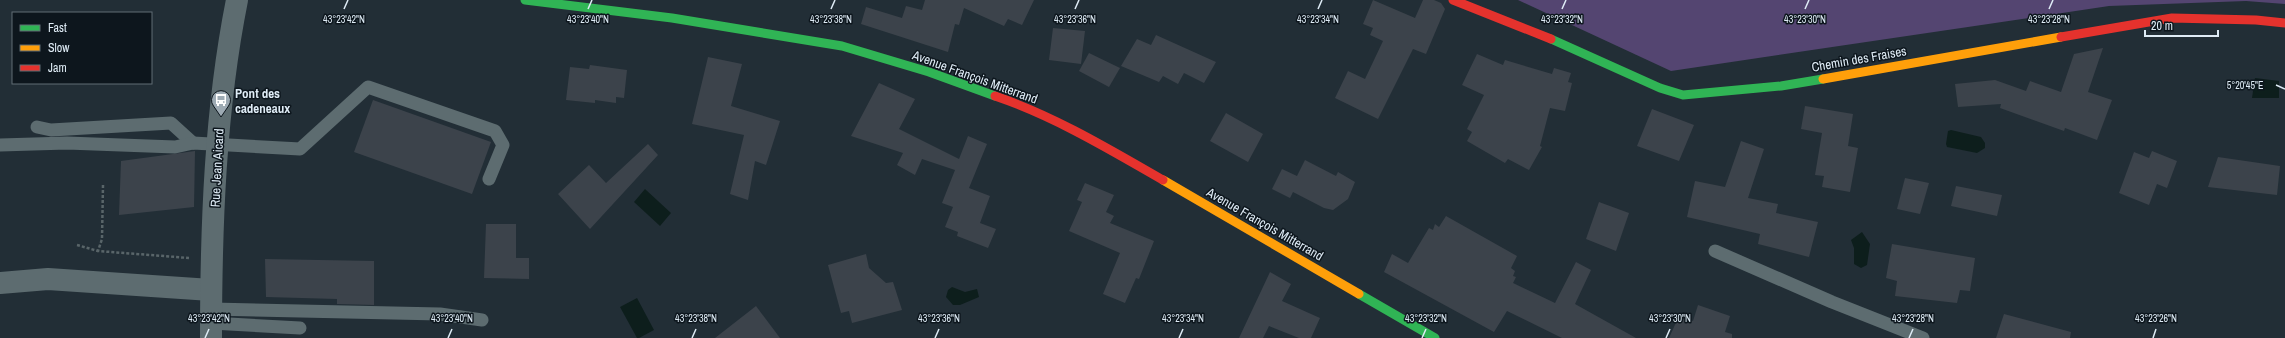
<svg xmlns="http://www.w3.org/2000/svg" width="2285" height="338" font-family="'Archivo Narrow',sans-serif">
<rect width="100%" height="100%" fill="#222e36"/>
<path fill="#544571" d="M1518,0H2285V4L2246,1L2109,6L1671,71Z"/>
<g fill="#0d1e1c">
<path d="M2255,78L2279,81V98H2252Z"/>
<path d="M1951,130L1981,137L1985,143V148L1977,153L1947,147L1946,144L1948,131Z"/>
<path d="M645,189L671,213L660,226L634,202Z"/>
<path d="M1862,232L1870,244L1867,265L1861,268L1854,264V248L1851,240Z"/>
<path d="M952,287L965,292L977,289L979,297L960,305H953L946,297L948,290Z"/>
<path d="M637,298L654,330L639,338H637L620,307Z"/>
</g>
<g fill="#3c434b">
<path d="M925,0H1034L1022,25L1008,19L1004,26L964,8L959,25L955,24L948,52L861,24L866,7L902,18L906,6L922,10Z"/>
<path d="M1373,0L1415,18L1423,0H1434L1441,3L1445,9L1426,54L1413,49L1378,119L1335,98L1348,71L1365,79L1383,41L1370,35L1373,28L1363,24Z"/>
<path d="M1053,28L1085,31L1081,64L1049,60Z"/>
<path d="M1156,35L1216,62L1204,83L1184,73L1178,84L1163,76L1159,82L1121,66L1137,39L1151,45Z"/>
<path d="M2103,48L2088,92L2112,100L2097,140L2065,128L2064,131L2000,108L2001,104L1958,107L1955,84L1995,80L2026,91L2030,81L2061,92L2074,54Z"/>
<path d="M1089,53L1120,68L1109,87L1079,71Z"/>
<path d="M1477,54L1503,65L1505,60L1552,74L1554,68L1571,73L1568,82L1572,83L1565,111L1550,108L1540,146L1542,147L1529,170L1508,159L1505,163L1467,141L1472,132L1467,129L1484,95L1462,85Z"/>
<path d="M708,57L742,64L731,106L780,121L766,165L755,161L748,200L730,194L744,135L692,124Z"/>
<path d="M590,65L627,70L624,98L616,97V103L595,100V103L566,100L570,67L589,69Z"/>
<path d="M879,83L915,99L899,129L959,159L968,136L987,144L969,188L990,196L980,223L996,229L988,248L957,236L958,232L945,227L953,207L942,203L955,170L922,159L915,175L897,165L903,153L851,136Z"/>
<path d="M373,100L491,142L472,194L354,152Z"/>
<path d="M1805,106L1853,114L1848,146L1858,148L1850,192L1822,187L1824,176L1815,175L1822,133L1801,129Z"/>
<path d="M1652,109L1694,125L1679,161L1637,146Z"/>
<path d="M1226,113L1263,134L1248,162L1210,141Z"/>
<path d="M1741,141L1764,149L1748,198L1778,204L1776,213L1818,222L1809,257L1758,244L1760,234L1687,217L1695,181L1725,187Z"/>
<path d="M648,144L658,155L590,229L558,194L589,165L606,183Z"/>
<path d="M195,151L194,207L119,215L121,161Z"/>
<path d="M2152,151L2177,161L2167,188L2157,184L2149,205L2119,193L2134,152L2149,158Z"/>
<path d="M2218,157L2280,166L2277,195L2208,187Z"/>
<path d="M1305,160L1336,176L1338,172L1355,182L1348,199L1333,210L1324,208L1293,192L1290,198L1272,189L1282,169L1297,176Z"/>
<path d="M1905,178L1929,183L1920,214L1897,209Z"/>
<path d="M1085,183L1114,195L1106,212L1114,216L1110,223L1154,241L1139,279L1136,278L1125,303L1103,294L1120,253L1069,231L1082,202L1077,200Z"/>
<path d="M1956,186L2002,195L1997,216L1951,206Z"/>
<path d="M1599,202L1629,213L1616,251L1586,239Z"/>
<path d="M1446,216L1517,256L1511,268L1515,271L1513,276L1516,277L1513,283L1555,303L1576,262L1591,270L1575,304L1636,338H1562L1507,311L1494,332L1384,272L1392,254L1408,263L1429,228L1433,230L1435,224L1439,227Z"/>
<path d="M486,224H516V258H529V279L484,278Z"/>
<path d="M1892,244L1975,258L1970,291L1960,290L1957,303L1895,296L1897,281L1886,278Z"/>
<path d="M866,254L869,268L886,283L893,282L902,310L852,323L849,311L841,313L828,265Z"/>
<path d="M265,259L374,261V305L337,304V299L266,297Z"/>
<path d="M1270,272L1291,284L1282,301L1320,318L1311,338H1299L1269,326L1263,338H1239Z"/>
<path d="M1698,305L1730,316L1725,332L1732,334V338H1669L1679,316L1693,321Z"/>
<path d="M756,306L780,338H715Z"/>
<path d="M2004,314L2071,332L2070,338H1996Z"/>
</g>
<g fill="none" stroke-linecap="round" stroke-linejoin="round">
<g stroke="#596569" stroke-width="2.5" stroke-dasharray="3 2" stroke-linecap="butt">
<path d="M103,185L102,239L98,251L189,258"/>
<path d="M77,245L98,251"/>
</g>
<g stroke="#5d6c70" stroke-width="13">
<path d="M37,127L51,130L171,123L193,143"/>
<path d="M0,145L67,143L175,147L193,143L300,149L368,87L495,131L503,145L489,179"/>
<path d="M1715,251L1832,302L1923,338"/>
<path d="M212,309L440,314L482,320"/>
<path d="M211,323L300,328"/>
</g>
<g stroke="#5d6c70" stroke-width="22">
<path d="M0,283L48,279L211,290"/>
<path d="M211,338C211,226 215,110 237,0"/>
</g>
<g stroke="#30b455" stroke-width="9">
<path d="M525,0L672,18L842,46L929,72L995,96"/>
<path d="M1551,39L1660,88L1683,95L1781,86L1823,79"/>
<path d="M1359,294L1435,338"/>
</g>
<g stroke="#ff9f0a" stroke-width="9">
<path d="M1823,79L2061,37"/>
<path d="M1163,180L1359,294"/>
</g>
<g stroke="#e5322d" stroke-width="9">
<path d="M1453,0L1551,39"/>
<path d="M2061,37L2172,18L2256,20L2285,23"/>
<path d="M995,96C1054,116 1109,149 1163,180"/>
</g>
</g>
<path fill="none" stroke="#dfecf6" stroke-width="1.5" d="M344,9L348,0M588,9L592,0M831,9L835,0M1075,9L1079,0M1318,9L1322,0M1562,9L1566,0M1805,9L1809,0M2049,9L2053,0M2276,85L2285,89M205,338L209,329M448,338L452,329M692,338L696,329M935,338L939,329M1179,338L1183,329M1422,338L1426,329M1666,338L1670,329M1909,338L1913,329M2153,338L2156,329"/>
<defs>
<symbol id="bus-pin" viewBox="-11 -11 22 30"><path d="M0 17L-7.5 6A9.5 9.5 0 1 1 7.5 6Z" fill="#9daab3" stroke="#0d161d"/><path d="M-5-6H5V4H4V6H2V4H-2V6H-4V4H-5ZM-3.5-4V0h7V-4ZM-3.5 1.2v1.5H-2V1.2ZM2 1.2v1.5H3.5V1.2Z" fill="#fff"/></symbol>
</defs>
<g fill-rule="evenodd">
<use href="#bus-pin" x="210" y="89" width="22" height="30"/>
</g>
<g text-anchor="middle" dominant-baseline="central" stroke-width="3" stroke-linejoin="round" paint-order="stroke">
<g font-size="13" fill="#dfecf6" stroke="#0d161d">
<text transform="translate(1859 59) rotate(-10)">Chemin des Fraises</text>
<text transform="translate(975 77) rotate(20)">Avenue François Mitterrand</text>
<text transform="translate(217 168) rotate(-87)">Rue Jean Aicard</text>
<text transform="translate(1265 224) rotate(30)">Avenue François Mitterrand</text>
</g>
<g font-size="13" font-weight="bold" fill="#dfecf6" stroke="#0d161d" text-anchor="start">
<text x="235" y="93">Pont des<tspan x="235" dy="15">cadeneaux</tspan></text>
</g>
</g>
<g font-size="10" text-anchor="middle" fill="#dfecf6" stroke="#0d161d" stroke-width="3" stroke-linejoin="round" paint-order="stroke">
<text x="344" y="23">43°23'42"N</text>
<text x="588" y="23">43°23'40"N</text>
<text x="831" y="23">43°23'38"N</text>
<text x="1075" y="23">43°23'36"N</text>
<text x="1318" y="23">43°23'34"N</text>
<text x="1562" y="23">43°23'32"N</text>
<text x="1805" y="23">43°23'30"N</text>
<text x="2049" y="23">43°23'28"N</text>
<text x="2245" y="89">5°20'45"E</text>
<text x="209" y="322">43°23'42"N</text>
<text x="452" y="322">43°23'40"N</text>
<text x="696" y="322">43°23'38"N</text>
<text x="939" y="322">43°23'36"N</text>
<text x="1183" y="322">43°23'34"N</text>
<text x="1426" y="322">43°23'32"N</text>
<text x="1670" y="322">43°23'30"N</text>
<text x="1913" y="322">43°23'28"N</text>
<text x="2156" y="322">43°23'26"N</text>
</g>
<rect x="12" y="12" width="140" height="72" fill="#0d161d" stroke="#616c74"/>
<rect x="20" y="25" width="20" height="6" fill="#30b455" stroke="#616c74"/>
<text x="48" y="32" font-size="12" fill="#dfecf6">Fast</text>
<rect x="20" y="45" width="20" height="6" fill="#ff9f0a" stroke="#616c74"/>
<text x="48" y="52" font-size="12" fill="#dfecf6">Slow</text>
<rect x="20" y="65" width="20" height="6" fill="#e5322d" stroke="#616c74"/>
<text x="48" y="72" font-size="12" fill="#dfecf6">Jam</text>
<path d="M2145 30v6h73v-6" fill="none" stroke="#dfecf6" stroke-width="2"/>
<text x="2151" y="30" font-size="12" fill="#dfecf6" stroke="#0d161d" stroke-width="3" paint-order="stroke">20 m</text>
</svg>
